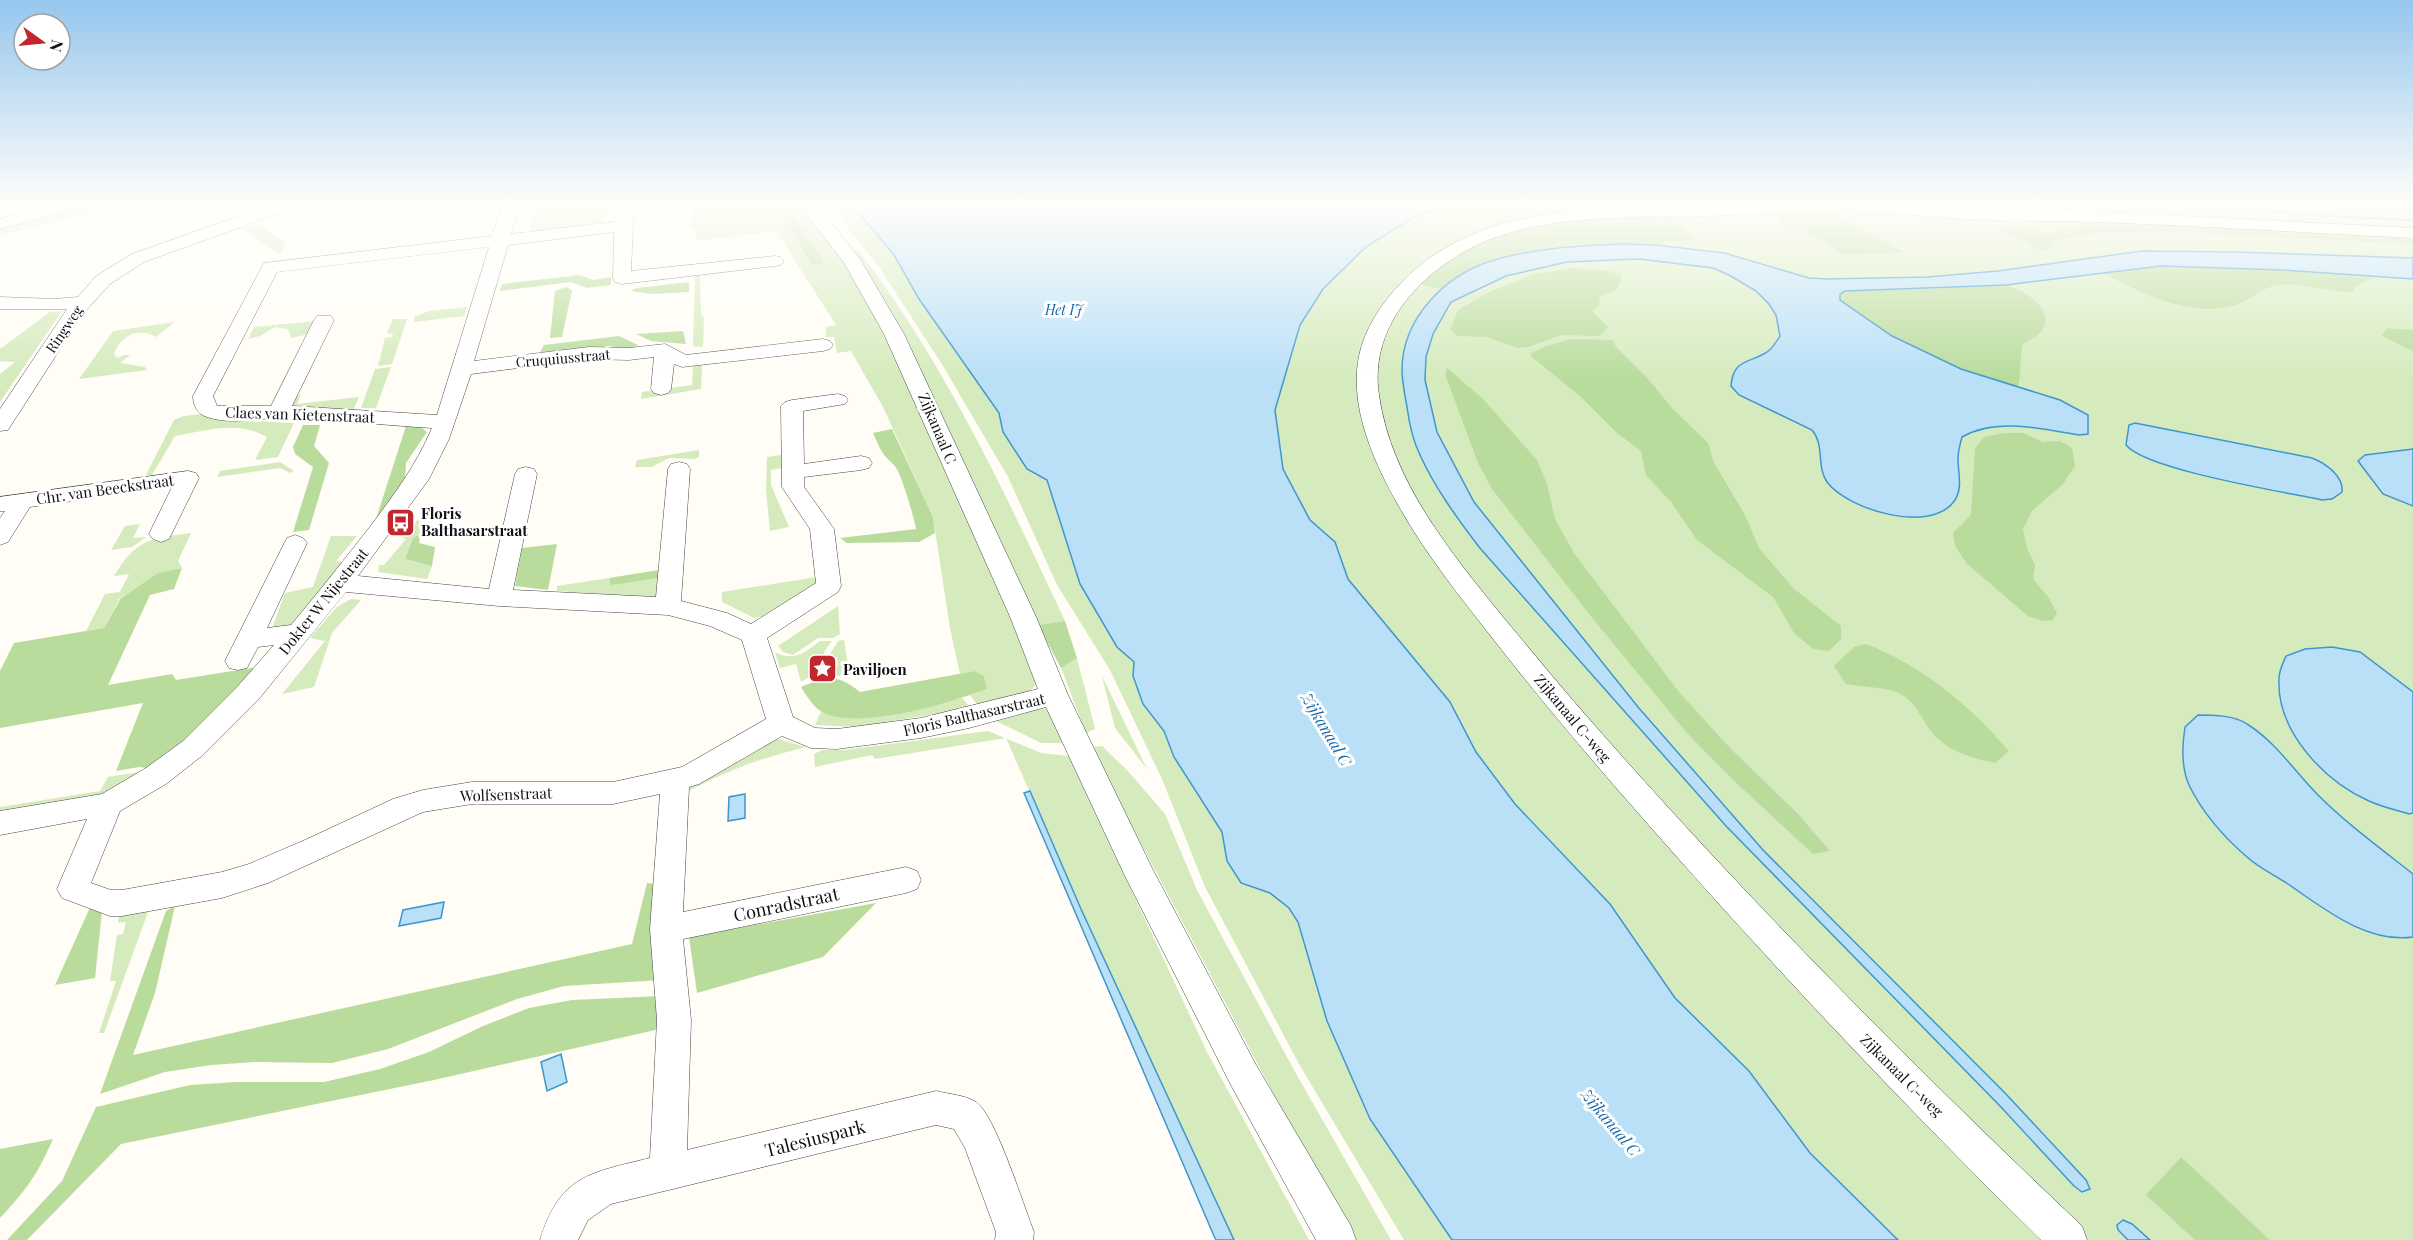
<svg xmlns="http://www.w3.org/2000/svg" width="2413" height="1240" font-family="'Playfair Display',serif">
<rect width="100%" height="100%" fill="#fffdf5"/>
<g fill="#d5ebbd">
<path d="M83,206H114L0,236V226Z"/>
<path d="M535,206H609H607L604,222L616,221L613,224L529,233Z"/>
<path d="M692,206H725L730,211L751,206H802L829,237L874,308L1040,680L1029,692L978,706L970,695L986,689L984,676L975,671L960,674L950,628L933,517L883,407L851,351L837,353L834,337H826V327L836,325L776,231L697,241L696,229L691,228Z"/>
<path d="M831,206H853L894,255L919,299L999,414L1003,432L1027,469L1047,479L1080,584L1117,646L1134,662L1133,676L1143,704L1164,731L1174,757L1222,832L1227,861L1241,883L1270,893L1289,908L1298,922L1327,1021L1370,1119L1452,1240H1404L1299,1064L1205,887L1162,779L1110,670L1057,585L1008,477L943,366L879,267Z"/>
<path d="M1445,206H1781L1722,209L1480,235L1456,241L1386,307L1365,405L1464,590L2058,1240H1898L1810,1153L1749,1071L1675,998L1610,904L1515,804L1476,752L1450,702L1348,579L1335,542L1310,520L1283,468L1275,410L1300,325L1323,289L1367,246L1416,216Z"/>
<path d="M1880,206H2413V231L1922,209Z"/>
<path d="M1838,208L2413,235V1240H2076L1855,1020L1483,601L1394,465L1372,379L1390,312L1412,285L1540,222Z"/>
<path d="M258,224L286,243L280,254L243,229Z"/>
<path d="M858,250C944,361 1006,495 1065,621L1038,625L910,350L851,251Z"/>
<path d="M700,275L701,314L704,317L703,347L693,346L695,276Z"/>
<path d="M467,307L464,316L414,322V317L429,311Z"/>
<path d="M62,311L0,402V374L15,362L0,361V349L50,312Z"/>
<path d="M393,319H407L392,364L378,366L385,338L392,337L393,334L387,333Z"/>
<path d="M315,321L309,334L291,338L288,329L275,327L260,336L248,339L254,327Z"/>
<path d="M175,322L156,337C139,326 120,336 114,354L117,358L124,355H130L120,363L145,367L147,370L79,379L113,331Z"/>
<path d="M680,363H702L701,389L641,399L642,392L692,385L693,366H679Z"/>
<path d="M391,367L376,408H361L375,369Z"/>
<path d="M301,394L297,404L359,397L353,410L294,407L292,405L295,397Z"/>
<path d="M201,414L236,420L294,423L278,457L255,460L267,437C238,420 206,431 175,436L152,475H146L174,420L184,416Z"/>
<path d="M699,450V457L695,459L669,458L652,467H635L637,460Z"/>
<path d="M787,454L788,467L771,470V485L789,527L770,531L766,490L767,457Z"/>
<path d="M280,462L294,471L290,473L280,468L217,477L220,471Z"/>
<path d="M420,516L432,519L428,527L419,529L421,533L413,538L405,559L432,566L427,579L378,572L379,565H384L406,539L401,537L404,533H409Z"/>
<path d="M140,524L133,538L146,537L132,547L111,550L125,526Z"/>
<path d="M191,533L178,561L182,568L159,573L120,598L104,628L86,631L105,594L120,592L129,574L114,576C136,539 151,538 191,533Z"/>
<path d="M331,536H357L336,561L349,564L297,624L272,628L285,593L313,587Z"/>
<path d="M823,576L819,583L766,616L754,618L722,602V592Z"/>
<path d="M665,577L658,598L557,591V586L609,578L611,584Z"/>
<path d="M351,599L361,600L332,633L314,687L282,694L325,641L310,638L337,607Z"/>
<path d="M838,606L840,634L833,638H818L793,655L783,652L778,646Z"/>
<path d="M844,640L850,679L835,675L834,670L838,665L837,658L830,654L838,641Z"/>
<path d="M820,641H832L824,652L825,661L809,665L811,676L801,682L796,664L780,668L775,652C793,662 805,653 820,641Z"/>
<path d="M1077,658L1095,729L1086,733L1061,668Z"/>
<path d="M1102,676L1147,769L1115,728Z"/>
<path d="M962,698L971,708L857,727L815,725L821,712C867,723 916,709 962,698Z"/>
<path d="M1044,708L1055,713L1066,743H1041L994,720L1032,709Z"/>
<path d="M988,731L1041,753L1069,756L1206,1050L1309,1240H1233L1081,909L1006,738L875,759L872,755L815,767L814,754L822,750H845Z"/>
<path d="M775,738L806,747C762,758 730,769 689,791L687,788Z"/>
<path d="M1102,746L1127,770L1165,814L1197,890L1294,1070L1391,1240H1354L1329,1199L1090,747Z"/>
<path d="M152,770L104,796L0,815V807L100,791L108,777Z"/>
<path d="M146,906L148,912L104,1033H99L116,981H110L117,935L123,934L126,922L118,923L119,914Z"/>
</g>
<g fill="#b9dc9c">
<path d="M773,206H787L824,263L811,264L782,214Z"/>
<path d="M1825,209L1904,252L1844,255L1807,232L1780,225L1782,220L1779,211Z"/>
<path d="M1671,215L1696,240C1620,249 1500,236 1440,289L1417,283C1432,271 1448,256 1466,247C1526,216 1604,217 1671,215Z"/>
<path d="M2073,220L2413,239V244L2202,234H2097L2057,240L2047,250L2035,249L2029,243L1997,230L2025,227L2046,234L2076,226Z"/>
<path d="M2161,266L2282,270L2375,278L2355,286L2353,292C2328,292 2303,282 2279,285C2260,287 2249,303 2229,307C2185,316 2139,292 2101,272Z"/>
<path d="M1572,268L1611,271L1621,275V281L1616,290L1600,296L1599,305L1592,311L1608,327L1600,336L1561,335L1528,347L1518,348L1487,337L1458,336L1450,330L1458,310L1491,291L1534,274Z"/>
<path d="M579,275L593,280L611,277V285L587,288L571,282L500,291L502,284Z"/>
<path d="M689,282V292L651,294L631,291L636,288Z"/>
<path d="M2006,285C2025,290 2060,312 2039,334C2035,338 2028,341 2023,344C2019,359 2022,371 2018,386C1986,386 1922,352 1893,337C1874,327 1857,312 1839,299L1840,294L1858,289L1901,290Z"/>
<path d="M566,287L572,290L562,337L550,338L555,291Z"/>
<path d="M2387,328L2413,330V351L2382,336Z"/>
<path d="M683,331L686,344L651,341L636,334Z"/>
<path d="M619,336L638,345L628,351L610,346L539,354L544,345Z"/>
<path d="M1571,339L1613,340L1616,347L1648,379L1672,408L1708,443L1714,463L1745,515L1759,548L1793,588L1841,626V639L1829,651L1813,649L1794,633L1773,597L1697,540L1671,502L1646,475L1641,451L1617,433L1581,397L1532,357L1530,354L1543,347Z"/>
<path d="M1447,368L1482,398L1537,460L1547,484L1555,519L1574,553L1679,692L1730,748L1798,814L1830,851L1813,854L1731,778L1686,732L1589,614L1492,489L1478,463L1445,374Z"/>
<path d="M303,425H320L314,446L329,463L309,530L293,532L313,467L295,454L293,447Z"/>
<path d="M406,426L422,428L427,432L406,463L405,480L374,525Z"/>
<path d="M892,429L933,517L935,533L919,542L847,543L840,538L916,529C914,517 901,472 894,465C881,453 880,449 873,433Z"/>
<path d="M2004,433H2023L2043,442L2060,441L2072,448L2075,466L2063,484L2032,511L2023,529L2027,548L2035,565L2033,579L2049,598L2057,613L2053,620L2043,621L2028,616L1967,564L1955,546L1953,533L1971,515L1975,448L1984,437Z"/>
<path d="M421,533L419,543L435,547L432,566L405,559L413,538Z"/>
<path d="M557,544L548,590L515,586L522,548Z"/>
<path d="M182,568L174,589L150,595L108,685L172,674L176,680L263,666L154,769L139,767L116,771L143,703L0,728V671L14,643L104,628L121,598L158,573Z"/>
<path d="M665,569V577L611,585L609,578Z"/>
<path d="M1065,621L1077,658L1061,668L1038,625Z"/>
<path d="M1866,644C1923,666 1969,705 2009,751L1995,763C1968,757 1943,750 1927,726C1919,713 1913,699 1897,692C1882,687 1861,687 1846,684L1834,666L1854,647Z"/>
<path d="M975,671L984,676L987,689C949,703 859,731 822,712C814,708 806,695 801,687C827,676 836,673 860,692Z"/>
<path d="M647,883L656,884L661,980L564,986L517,999L388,1049L332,1063L255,1062L211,1065L165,1072L100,1094L166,911L175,906L155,993L133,1055L632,944Z"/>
<path d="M92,903L102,911L95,978L55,985Z"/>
<path d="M876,903L823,957L697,993L689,937Z"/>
<path d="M661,996L660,1029L434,1080L121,1144L27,1240H7L62,1181L96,1107L190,1085L236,1082H324L380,1069L429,1052L483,1026L529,1008L572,1000Z"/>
<path d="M53,1139C37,1175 27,1189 0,1218V1149Z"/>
<path d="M2181,1157L2270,1240H2195L2146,1195Z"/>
</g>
<g fill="#b9e0f7" stroke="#3f96cf" stroke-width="1.5">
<path d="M853,206H1445L1416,216L1367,246L1323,289L1300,325L1275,410L1283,469L1310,520L1335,542L1348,579L1450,702L1476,752L1515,804L1610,904L1675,998L1749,1071L1810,1153L1898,1240H1452L1370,1119L1327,1021L1298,922L1289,908L1270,893L1241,883L1227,861L1222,832L1174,757L1164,731L1143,704L1133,676L1134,662L1117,647L1080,584L1047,480L1027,469L1003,432L999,413L919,299L894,255Z"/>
<path d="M2207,206H2413V220L2323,216Z"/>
<path d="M1622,244L1656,245L1724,253L1809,278L1827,279L1927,277L1998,271L2142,251L2237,252L2413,258V279L2282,270L2161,266L2006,285L1845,291L1840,294V300L1892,336L1961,369L2060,400L2088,415V434L2079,435C2042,429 1996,417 1962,437C1960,444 1958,452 1958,459C1958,473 1963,487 1955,500C1932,535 1848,510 1827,482C1816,466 1825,445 1812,430L1739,395L1731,386C1733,359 1748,364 1767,352C1773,348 1776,342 1780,336L1776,315L1769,304L1756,291L1729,275L1713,268L1639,259L1567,262L1506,276L1451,302L1433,334L1426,357L1425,380L1437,432L1474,502L1638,707L1763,850L2005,1093L2086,1180L2090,1189L2082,1192L2074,1186L2000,1106L1726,826L1479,547C1457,518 1435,488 1420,455C1413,441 1409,422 1407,407C1405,395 1402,382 1402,370C1402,319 1444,276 1491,261C1532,248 1579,246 1622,244Z"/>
<path d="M2135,423L2312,458C2325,463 2344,476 2342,492L2332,499L2322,500C2285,492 2146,470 2126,445L2129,425Z"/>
<path d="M2413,449V506L2383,494L2358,461L2365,455Z"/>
<path d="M2332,647L2360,652L2413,692V813L2409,814C2396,810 2382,807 2369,801C2324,781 2276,731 2279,678C2279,671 2283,663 2286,656L2305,649Z"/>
<path d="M2198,715C2213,715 2234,715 2247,724C2276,742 2294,771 2318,795C2347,824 2380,848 2413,874V937C2366,944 2322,907 2285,882C2272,874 2258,867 2247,857C2225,838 2202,812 2189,785C2181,767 2182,746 2185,727Z"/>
<path d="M1030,791L1081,909L1234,1240H1216L1214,1236L1024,793Z"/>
<path d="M745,794V818L728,821L729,797Z"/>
<path d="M444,902L441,918L399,926L403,910Z"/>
<path d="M561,1054L567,1082L547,1091L541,1062Z"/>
<path d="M2123,1220L2132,1224L2150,1240H2128L2118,1230L2117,1225Z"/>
</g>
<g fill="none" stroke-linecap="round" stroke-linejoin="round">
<defs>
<g id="minor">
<path d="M45,206H72L69,210L0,229V219Z"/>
<path d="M267,206H292L289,210L144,262L110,284L82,315L8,430L0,431V409L67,309H0V297L54,299L78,297L96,276L132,254Z"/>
<path d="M502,206H519L511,234L615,222L618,206H634L631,271L775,256L781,257L784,261L781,265L775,266L622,284L615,282L613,278L614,232L508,245L474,361L589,347L629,348L665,344L686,355L823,339L830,341L833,345L830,349L823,351L682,367L674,364L671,389L668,393L661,395L654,393L651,389L654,357L629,360L589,359L471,374L449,439L429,479L358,576L489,589L515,474L518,469L526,467L534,469L537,474L513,590L656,597L668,469L671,464L679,462L687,464L690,469L681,601L727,613L751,624L816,583L810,529L782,487L781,406L785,402L792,400L838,394L845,396L848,400L845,404L803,411L804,464L861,456L869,458L872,463L869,468L861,470L804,477V487L834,529L841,586L838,592L767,638L793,717L815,728L837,729L921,718L1038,689L1011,619L884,334L843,261L800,206H818L860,259L904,334L1037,619L1068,695L1153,870L1256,1065L1351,1226L1356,1240H1316L1232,1087L1125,876L1046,707L969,728L921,738L837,749L811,748L782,736L699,784L689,787L683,912L906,867L917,871L921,880L917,889L906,893L683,939L691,1020L687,1150L936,1091C948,1094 965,1095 976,1102C995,1114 1024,1207 1034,1232L1033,1240H995L996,1232L965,1148L954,1129L936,1125L611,1204L588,1220L578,1240H540C560,1175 590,1173 650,1158L657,1020L650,929L660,794L613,804H472L423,812L268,883L222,898L122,916H110L62,898L57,889L87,819L0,835V811L102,794L146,768L183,741L238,686L274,645L258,647L247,668L238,670L229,668L225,661L287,538L295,535L303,538L307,543L267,628L291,625C318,593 343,561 369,528C393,496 416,466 432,428C381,425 330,419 280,418C257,418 229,425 207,417C197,414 193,405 193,396L264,263L492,236ZM489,247L437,415L292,406L334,320L331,316H317L314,320L271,406H217L213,396L277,272ZM346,592L499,606L668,615L710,626L742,640L766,719L682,767L613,782H472L423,790L393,799L305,840L249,864L222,872L122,890H111L91,883L120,811L166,784L203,755L258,700Z"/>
<path d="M1698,206H1924L2102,212L2413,228V238C2309,233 2204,226 2099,222C2055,221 2010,221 1965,219C1928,217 1890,212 1853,211C1805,210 1756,214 1707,216C1634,218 1555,213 1486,241C1425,267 1368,324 1379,395C1391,480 1450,552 1503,617C1534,654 1565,692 1597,728C1750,902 1914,1067 2082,1226L2087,1240H2041C1894,1096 1753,945 1618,790C1574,739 1531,688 1490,635C1457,593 1423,550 1397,503C1373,460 1349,406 1359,356C1365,328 1381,304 1401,283C1477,203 1596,209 1698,206Z"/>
<path d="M188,471L196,473L199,478L169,539L161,542L153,539L149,534L172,487L30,507L8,542L0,545V518L5,511H0V497Z"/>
</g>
</defs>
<use href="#minor" stroke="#444" stroke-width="1"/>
<use href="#minor" fill="#fff" fill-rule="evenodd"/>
</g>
<linearGradient id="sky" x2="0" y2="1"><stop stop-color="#95c6ee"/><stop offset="0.54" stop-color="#fffefa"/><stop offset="1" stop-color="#fffefa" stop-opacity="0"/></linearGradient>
<rect width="2413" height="379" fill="url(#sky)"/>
<defs>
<symbol id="bus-square" viewBox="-11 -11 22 22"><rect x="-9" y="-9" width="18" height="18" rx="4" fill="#c4262e" stroke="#fff"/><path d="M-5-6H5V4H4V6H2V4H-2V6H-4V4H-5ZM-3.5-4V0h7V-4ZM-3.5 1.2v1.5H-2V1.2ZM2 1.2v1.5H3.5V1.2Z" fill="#fff"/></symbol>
<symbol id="sight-square" viewBox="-11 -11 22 22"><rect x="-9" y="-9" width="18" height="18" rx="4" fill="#c4262e" stroke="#fff"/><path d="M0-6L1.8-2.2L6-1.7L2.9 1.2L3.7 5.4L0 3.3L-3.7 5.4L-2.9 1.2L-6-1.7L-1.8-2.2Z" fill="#fff"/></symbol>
</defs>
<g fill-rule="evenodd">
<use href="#bus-square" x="384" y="506" width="33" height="33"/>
<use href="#sight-square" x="806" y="652" width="33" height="33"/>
</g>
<g text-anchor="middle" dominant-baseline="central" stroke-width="6" stroke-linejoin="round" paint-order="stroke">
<g font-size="14" font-style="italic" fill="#1768a6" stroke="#fff">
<text x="1064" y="309">Het IJ</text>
</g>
<g font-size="14" fill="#111" stroke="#fff">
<text transform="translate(64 329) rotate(-56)">Ringweg</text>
<text transform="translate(563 358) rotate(-5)">Cruquiusstraat</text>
</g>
<g font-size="15" fill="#111" stroke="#fff">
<text transform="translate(300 414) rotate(2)">Claes van Kietenstraat</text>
<text transform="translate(938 428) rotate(67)">Zijkanaal C</text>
<text transform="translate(105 489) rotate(-8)">Chr. van Beeckstraat</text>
<text transform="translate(323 601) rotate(-51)">Dokter W Nijestraat</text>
<text transform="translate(974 714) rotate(-13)">Floris Balthasarstraat</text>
<text transform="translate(1573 718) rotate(50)">Zijkanaal C-weg</text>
<text transform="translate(506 794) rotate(-2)">Wolfsenstraat</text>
<text transform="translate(1902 1075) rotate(45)">Zijkanaal C-weg</text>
</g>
<g font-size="15" font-weight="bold" fill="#111" stroke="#fff" text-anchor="start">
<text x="421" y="513">Floris<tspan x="421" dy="17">Balthasarstraat</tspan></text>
<text x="843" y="669">Paviljoen</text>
</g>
<g font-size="16" font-style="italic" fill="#1768a6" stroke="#fff">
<text transform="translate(1327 729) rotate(59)">Zijkanaal C</text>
<text transform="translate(1611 1122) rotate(50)">Zijkanaal C</text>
</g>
<g font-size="18" fill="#111" stroke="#fff">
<text transform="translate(786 904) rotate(-12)">Conradstraat</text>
<text transform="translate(815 1138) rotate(-14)">Talesiuspark</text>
</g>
</g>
<g transform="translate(42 42) rotate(105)"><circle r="28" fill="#ffffff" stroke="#a0a0a0" stroke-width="1.5"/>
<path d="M0-4.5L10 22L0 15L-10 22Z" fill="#c4262e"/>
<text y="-9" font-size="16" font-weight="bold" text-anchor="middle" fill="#111111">N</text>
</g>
</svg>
